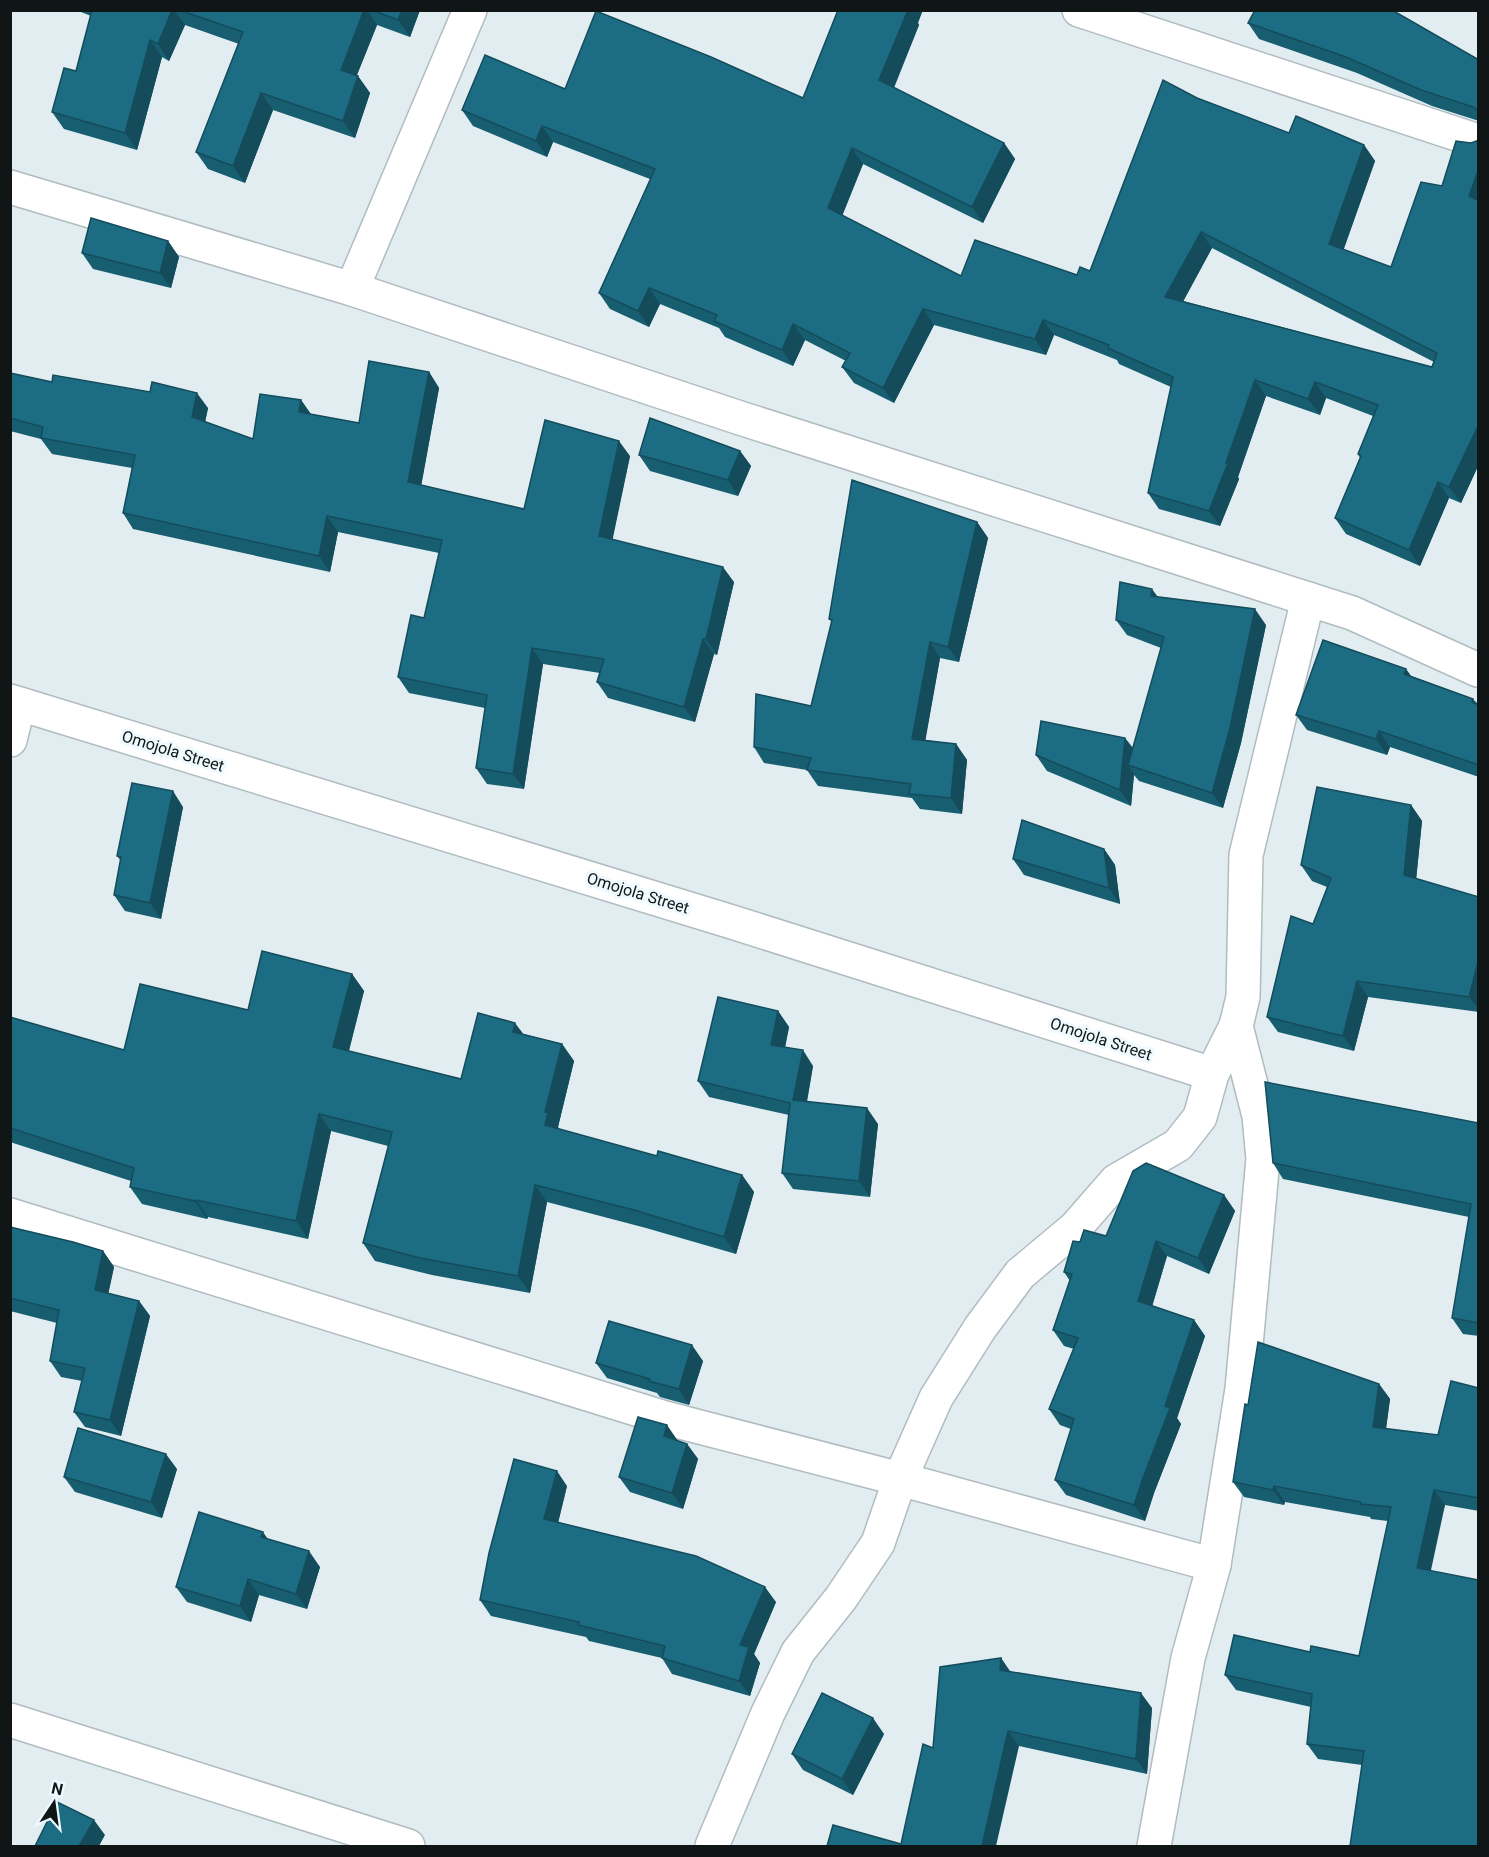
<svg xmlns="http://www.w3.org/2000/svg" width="1489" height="1857" font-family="Roboto,sans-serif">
<rect width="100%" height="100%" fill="#e1edf1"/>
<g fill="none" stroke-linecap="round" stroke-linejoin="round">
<defs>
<g id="street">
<path d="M1079,10L1478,141"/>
<path d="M10,187L352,289L740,418L1352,613L1478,670"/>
<path d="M352,289L470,10"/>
<path d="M10,701L732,922L1212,1074L1236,1026"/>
<path d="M10,740L19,704"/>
<path d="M10,1215L665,1418L900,1479L1214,1565"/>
<path d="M10,1720L408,1846"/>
<path d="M712,1846L768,1713L798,1652L841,1598L878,1543L900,1479L936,1398L980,1328L1020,1274L1075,1228L1116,1181L1178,1145L1200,1117L1212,1074"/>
<path d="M1154,1846L1188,1658L1214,1565L1242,1389L1263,1159L1259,1116L1236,1026L1243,997L1246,855L1308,599"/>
</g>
</defs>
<use href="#street" stroke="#b0bcc0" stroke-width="36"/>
<use href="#street" stroke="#fff" stroke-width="33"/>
</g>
<g fill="#185e71" fill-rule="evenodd">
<path d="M76,10H420L410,37L377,25L357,75L370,93L355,138L273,110L245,183L208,169L196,152L239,44L185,25L169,61L162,57L137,150L64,129L52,112L76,71L91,16Z"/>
<path d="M1255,10H1394V11L1479,60V121L1432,106L1357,73L1259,39L1248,23Z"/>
<path d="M918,23L919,25L894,88L1004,143L1015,159L983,223L863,164L842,215L961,276L1077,275L1090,271L1197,98L1289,133L1364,145L1375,161L1343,250L1391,267L1442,186L1471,143L1479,140V464L1461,503L1449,498L1420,566L1346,534L1335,518L1360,458L1358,454L1373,416L1326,398L1320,415L1266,396L1238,477L1239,479L1220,526L1159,509L1148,493L1171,387L1119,364L1117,360L1054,335L1046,355L934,325L894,403L854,383L842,367L846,361L805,340L793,366L725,337L719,328L660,304L649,327L610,309L599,293L650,179L553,142L547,157L473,126L462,110L565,89L803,98ZM1212,248L1434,362L1432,367L1183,301Z"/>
<path d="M168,241L179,257L171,288L93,269L82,253Z"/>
<path d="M429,372L439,388L421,485L524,509L630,456L612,539L734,582L717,655L714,654L695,722L608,698L597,682L600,673L543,664L524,789L487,784L476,768L485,708L409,693L398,677L424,618L439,553L338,532L330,572L133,529L123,513L132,468L52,454L41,439L10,431V373L52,382L208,408L205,422L253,439L301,400L311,414L359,423Z"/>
<path d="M740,451L751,466L738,496L650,471L639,455Z"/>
<path d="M977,522L988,538L959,662L940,658L925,740L956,744L967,760L962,814L920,809L912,798L818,786L807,770L764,763L754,747L811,706L832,622L829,619Z"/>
<path d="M1158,597L1266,625L1241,743L1223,808L1139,781L1134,775L1131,806L1047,771L1036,755L1125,738L1133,748L1161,648L1127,635L1116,620Z"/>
<path d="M1406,669L1411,676L1473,699L1479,705V777L1390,747L1387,755L1307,730L1296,715Z"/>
<path d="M1411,805L1422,821L1416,879L1479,897V1012L1368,997L1354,1051L1278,1032L1267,1017L1313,924L1327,887L1312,881L1301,865Z"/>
<path d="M183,807L161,919L125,911L114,895L121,861L117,856Z"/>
<path d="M1104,849L1115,865L1120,904L1024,875L1013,859Z"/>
<path d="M352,974L364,991L349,1051L461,1079L524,1034L562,1044L574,1061L558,1127L559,1129L657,1156L742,1175L754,1192L736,1254L646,1228L547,1202L530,1293L432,1275L375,1261L363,1243L388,1146L331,1131L308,1239L208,1217L207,1219L142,1204L130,1187L131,1181L10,1142V1017L124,1050L248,1010Z"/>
<path d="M778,1011L789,1027L785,1048L813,1066L807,1102L878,1124L870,1197L793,1189L782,1173L789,1115L709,1097L698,1081Z"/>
<path d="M1479,1123V1336L1463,1334L1452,1318L1469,1217L1283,1179L1273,1163Z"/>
<path d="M1224,1195L1235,1211L1209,1274L1167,1256L1152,1306L1194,1320L1205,1336L1177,1418L1181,1424L1154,1493L1145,1521L1066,1495L1055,1480L1071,1429L1060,1425L1049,1409L1074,1349L1064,1346L1053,1330L1070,1281L1064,1272L1080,1242L1106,1236Z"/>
<path d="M10,1227L103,1251L114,1267L108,1293L139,1301L150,1316L121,1436L85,1427L74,1412L82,1381L61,1377L50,1361L57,1323L10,1311Z"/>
<path d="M703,1361L689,1405L660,1397L657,1393L607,1378L596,1363Z"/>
<path d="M1379,1384L1390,1399L1386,1429L1438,1435L1479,1388V1511L1445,1505L1362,1765L1318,1759L1307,1744L1311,1707L1236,1690L1225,1675L1310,1652L1359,1656L1388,1521L1371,1519L1370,1517L1285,1502L1284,1505L1244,1497L1233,1482L1248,1405Z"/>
<path d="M687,1444L698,1459L683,1509L630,1492L619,1477Z"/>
<path d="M177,1469L162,1518L75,1492L64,1477Z"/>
<path d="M567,1486L558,1523L776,1602L754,1654L760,1663L750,1696L672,1674L662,1658L589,1641L586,1637L491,1616L480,1600Z"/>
<path d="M268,1539L320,1567L307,1609L259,1595L251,1622L187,1602L176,1587Z"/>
<path d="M1001,1658L1010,1672L1152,1708L1147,1774L1019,1746L901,1844L933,1748Z"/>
<path d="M884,1734L853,1795L803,1770L792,1754Z"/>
</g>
<g fill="#144c5c">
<path d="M172,10H174L185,25L169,61L158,44Z"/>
<path d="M364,10H367L377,25L352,87L341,70Z"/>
<path d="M402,10H420L410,37L398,20Z"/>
<path d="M907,10H923L918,23L919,25L890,96L879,80Z"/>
<path d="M150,40L162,57L137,150L125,133Z"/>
<path d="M358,76L370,93L355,138L343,121Z"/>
<path d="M261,93L273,110L245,183L233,166Z"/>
<path d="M542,126L553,142L547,157L536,141Z"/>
<path d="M1004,143L1015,159L983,223L972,207Z"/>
<path d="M1364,145L1375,161L1340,260L1329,244Z"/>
<path d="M852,148L863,164L839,224L828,208Z"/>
<path d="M1479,168V210L1469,196Z"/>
<path d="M1201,232L1212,248L1177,313L1165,297Z"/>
<path d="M168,241L179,257L171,288L160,273Z"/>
<path d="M649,288L660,304L649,327L638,311Z"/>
<path d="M923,309L934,325L894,403L883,388Z"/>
<path d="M1043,320L1054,335L1046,355L1035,339Z"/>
<path d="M793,324L805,340L793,366L782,350Z"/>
<path d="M429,372L439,388L419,498L408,482Z"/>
<path d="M1255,380L1266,396L1238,477L1239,479L1220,526L1209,511Z"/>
<path d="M1315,382L1326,398L1320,415L1308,399Z"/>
<path d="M197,393L208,408L203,432L192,417Z"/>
<path d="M301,400L312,416L299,412Z"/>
<path d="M1479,424V464L1461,503L1449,487Z"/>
<path d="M619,441L630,456L610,552L599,536Z"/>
<path d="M740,451L751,466L738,496L728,480Z"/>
<path d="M1438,482L1449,498L1420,566L1409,550Z"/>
<path d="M327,516L338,532L330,572L319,556Z"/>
<path d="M977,522L988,538L959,662L948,647Z"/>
<path d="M723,567L734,582L717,655L706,639Z"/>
<path d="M1152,589L1163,604L1151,596Z"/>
<path d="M1255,609L1266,625L1241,743L1223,808L1212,793Z"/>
<path d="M703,639L714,654L695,722L684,707Z"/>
<path d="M930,642L940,658L923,754L912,739Z"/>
<path d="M532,648L543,664L524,789L513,774Z"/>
<path d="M1406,669L1417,685L1404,674Z"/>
<path d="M1379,731L1390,747L1387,755L1376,739Z"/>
<path d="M1125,738L1136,753L1128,765L1134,774L1131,806L1120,790Z"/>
<path d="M956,744L967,760L962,814L951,798Z"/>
<path d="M173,791L183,807L161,919L150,903Z"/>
<path d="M1411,805L1422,821L1415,891L1404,875Z"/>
<path d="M1104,849L1115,865L1120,904L1109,888Z"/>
<path d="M1479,958V1010L1469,997Z"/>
<path d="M352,974L364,991L345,1065L333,1047Z"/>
<path d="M1357,981L1368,997L1354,1051L1343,1036Z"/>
<path d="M778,1011L789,1027L782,1061L771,1045Z"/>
<path d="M515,1023L528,1040L513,1032Z"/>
<path d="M562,1044L574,1061L558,1127L560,1131L545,1125V1112Z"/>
<path d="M803,1050L813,1066L804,1116L793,1100Z"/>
<path d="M867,1108L878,1124L870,1197L859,1181Z"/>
<path d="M319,1114L331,1131L308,1239L296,1221Z"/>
<path d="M742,1175L754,1192L736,1254L724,1237Z"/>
<path d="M535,1185L547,1202L530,1293L518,1276Z"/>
<path d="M1224,1195L1235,1211L1209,1274L1198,1258Z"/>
<path d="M196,1200L208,1217L207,1219L195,1201Z"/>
<path d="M1156,1241L1167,1256L1149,1317L1138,1301Z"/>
<path d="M103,1251L114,1267L106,1305L95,1290Z"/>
<path d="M139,1301L150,1316L121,1436L110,1420Z"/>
<path d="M1194,1320L1205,1336L1177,1418L1181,1424L1154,1493L1145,1521L1134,1505L1165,1406Z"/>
<path d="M692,1345L703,1361L689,1405L679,1389Z"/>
<path d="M1379,1384L1390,1399L1384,1443L1373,1427Z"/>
<path d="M667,1425L678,1441L664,1436Z"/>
<path d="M687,1444L698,1459L683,1509L672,1493Z"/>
<path d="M166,1454L177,1469L162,1518L151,1502Z"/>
<path d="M557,1471L567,1486L555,1535L544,1519Z"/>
<path d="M1274,1486L1285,1502L1284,1505L1273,1490Z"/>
<path d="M1434,1490L1445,1505L1428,1584L1417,1568Z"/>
<path d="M263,1532L274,1548L261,1537Z"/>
<path d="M309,1551L320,1567L307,1609L296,1594Z"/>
<path d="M248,1579L259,1595L251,1622L240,1606Z"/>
<path d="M765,1587L776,1602L754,1654L760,1663L750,1696L739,1681L740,1645Z"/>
<path d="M1001,1658L1012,1674L1000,1670Z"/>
<path d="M1141,1693L1152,1708L1147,1774L1136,1759Z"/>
<path d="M873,1718L884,1734L853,1795L842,1779Z"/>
<path d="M1008,1731L1019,1746L996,1846H982Z"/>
<path d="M94,1820L105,1835L99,1846H79Z"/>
</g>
<g fill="#1c6d83" stroke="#144c5c" stroke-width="1.5" fill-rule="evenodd">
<path d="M92,10H172L158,44L150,40L125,133L52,112L64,68L76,71Z"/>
<path d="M179,10H364L341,70L358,76L343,121L261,93L233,166L196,152L243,32Z"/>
<path d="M372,10H402L398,20Z"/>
<path d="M838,10H908L879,80L1004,143L972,207L852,148L828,208L961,276L975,240L1077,275L1080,267L1090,271L1163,80L1197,98L1289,133L1296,116L1364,145L1329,244L1391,267L1421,182L1442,186L1456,141L1471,143L1479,140V168L1469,196L1479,201V424L1449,487L1438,482L1409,550L1335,518L1361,456L1358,454L1378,405L1315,382L1308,399L1255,380L1226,463H1228L1209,511L1148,493L1173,377L1108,348L1109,345L1043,320L1035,339L923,309L883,388L842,367L850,353L793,324L782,350L714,321L717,315L649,288L638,311L599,293L655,169L542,126L536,141L462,110L485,55L565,89L596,11L711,57L803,98ZM1201,232L1437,353L1432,367L1165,297Z"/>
<path d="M1255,10H1392L1479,60V111L1473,107L1421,90L1346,57L1248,23Z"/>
<path d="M91,218L168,241L160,273L82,253Z"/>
<path d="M369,361L429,372L408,482L524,509L545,420L619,441L599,536L723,567L706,639H703L684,707L597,682L604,659L532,648L513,774L476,768L487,695L398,677L411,615L424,618L442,540L327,516L319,556L123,513L135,455L41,438L43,427L10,418V373L52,382L53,375L150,392L152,382L197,393L192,417L253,439L260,394L301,400L299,412L359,423Z"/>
<path d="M650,418L740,451L728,480L639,455Z"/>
<path d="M852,480L977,522L948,647L930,642L912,739L956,744L951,798L909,794L911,784L807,770L811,758L754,747L756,694L811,706L832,620L829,619Z"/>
<path d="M1120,582L1152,589L1151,596L1255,609L1230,728L1212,793L1128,765L1164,637L1116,620Z"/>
<path d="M1323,640L1406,669L1404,674L1473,699L1472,702L1479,705V765L1379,731L1376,739L1296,715Z"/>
<path d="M1041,721L1125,738L1120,790L1036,755Z"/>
<path d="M132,783L173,791L150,903L114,895L121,857L117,856Z"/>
<path d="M1317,787L1411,805L1404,875L1479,897V958L1469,997L1357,981L1343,1036L1267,1017L1291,916L1313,924L1331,878L1301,865Z"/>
<path d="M1022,820L1104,849L1109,888L1013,859Z"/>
<path d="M262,951L352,974L333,1047L461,1079L478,1013L515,1023L513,1032L562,1044L545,1112L548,1113L545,1125L657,1156L658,1151L742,1175L724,1237L634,1210L535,1185L518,1276L420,1258L363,1243L392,1132L319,1114L296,1221L196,1200L195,1201L130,1187L134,1168L10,1128V1017L124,1050L140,984L248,1010Z"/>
<path d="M718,997L778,1011L771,1045L803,1050L793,1100L867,1108L859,1181L782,1173L790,1103L698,1081Z"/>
<path d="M1265,1082L1479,1123V1323L1452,1318L1471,1204L1273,1163Z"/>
<path d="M1146,1163L1224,1195L1198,1258L1156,1241L1138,1301L1194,1320L1165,1406L1170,1408L1143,1478L1134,1505L1055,1480L1074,1419L1049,1409L1078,1338L1053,1330L1072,1274L1064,1272L1073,1241L1080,1242L1084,1230L1106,1236L1133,1171Z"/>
<path d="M10,1227L73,1242L103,1251L95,1290L139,1301L110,1420L74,1412L85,1368L50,1361L59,1310L10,1298Z"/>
<path d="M609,1321L692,1345L679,1389L649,1381L650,1379L596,1363Z"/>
<path d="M1258,1342L1379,1384L1373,1427L1438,1435L1451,1381L1479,1388V1498L1434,1490L1417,1568L1479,1580V1846H1350L1364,1751L1307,1744L1312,1694L1225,1675L1234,1635L1310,1652L1311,1646L1359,1656L1391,1507L1361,1504V1502L1274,1486L1273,1490L1233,1482L1245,1404L1248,1405Z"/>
<path d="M638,1417L667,1425L664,1436L687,1444L672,1493L619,1477Z"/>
<path d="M78,1428L166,1454L151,1502L64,1477Z"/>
<path d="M514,1459L557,1471L544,1519L696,1556L765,1587L740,1645L749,1647L739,1681L662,1658L665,1646L578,1625L579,1622L480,1600L489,1553Z"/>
<path d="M199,1512L263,1532L261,1537L309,1551L296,1594L248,1579L240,1606L176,1587Z"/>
<path d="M1001,1658L1000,1670L1141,1693L1136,1759L1008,1731L982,1846H827L833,1825L901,1844L923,1744L933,1748L940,1667Z"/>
<path d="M822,1693L873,1718L842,1779L792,1754Z"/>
<path d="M57,1802L94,1820L79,1846H35Z"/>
</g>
<g text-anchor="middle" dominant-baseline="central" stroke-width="6" stroke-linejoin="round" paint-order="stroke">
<g font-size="16" fill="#101516" stroke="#eefaff">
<text transform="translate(173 751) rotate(17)">Omojola Street</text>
<text transform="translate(638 893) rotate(17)">Omojola Street</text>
<text transform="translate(1101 1039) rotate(18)">Omojola Street</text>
</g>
</g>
<rect width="1489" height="1857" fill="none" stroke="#101516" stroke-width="24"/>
<g transform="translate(54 1803) rotate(13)" stroke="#eefaff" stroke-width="4.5" paint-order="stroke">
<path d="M0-4.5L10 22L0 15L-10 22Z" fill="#101516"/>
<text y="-9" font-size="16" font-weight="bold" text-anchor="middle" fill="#101516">N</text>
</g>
</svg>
